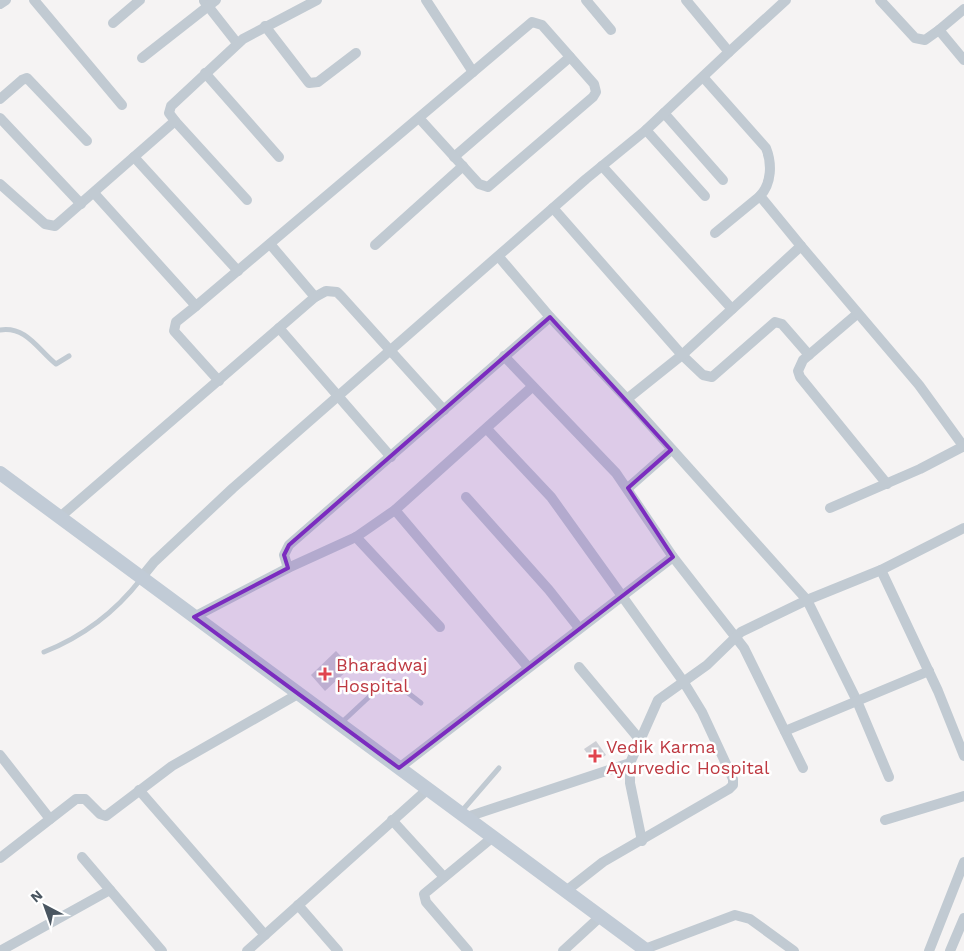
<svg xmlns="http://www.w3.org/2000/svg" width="964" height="951" font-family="'Work Sans',sans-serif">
<rect width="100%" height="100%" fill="#f5f3f3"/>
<g fill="#cdcfd5">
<path d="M336,651L351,667L325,691L311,675Z"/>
<path d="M596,741L606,755L594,763L584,749Z"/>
</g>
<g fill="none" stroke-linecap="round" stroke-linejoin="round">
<g stroke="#c1cad2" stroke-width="5">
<path d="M0,330C27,326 38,350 56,364L69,356"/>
<path d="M44,652C82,637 116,611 141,579"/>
<path d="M340,724L385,682H394L421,703"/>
<path d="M461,812L499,768"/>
</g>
<g stroke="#c1cad2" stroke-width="10">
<path d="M34,0L122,105"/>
<path d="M426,0L473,72"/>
<path d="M586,0L611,30"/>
<path d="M880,0L915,38L925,40L939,30L964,60"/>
<path d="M204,1L237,43"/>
<path d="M0,4L6,0"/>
<path d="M113,23L140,0"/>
<path d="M265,26L309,83L318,82L356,53"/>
<path d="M939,30L964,9"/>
<path d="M729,52L786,0"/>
<path d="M142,58L216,0"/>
<path d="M205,73L279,157"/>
<path d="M703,77L766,148C772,163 772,183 760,196L801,246"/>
<path d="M0,99L22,80L27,78L87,141"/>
<path d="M664,113L723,180"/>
<path d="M0,118L81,204"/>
<path d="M175,121L247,200"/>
<path d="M646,130L705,196"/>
<path d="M134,157L238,271"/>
<path d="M454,157L570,57"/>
<path d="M602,166L732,309"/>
<path d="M0,184L45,224L55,226L175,121L169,113L171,106L243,39L317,0"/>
<path d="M94,193L196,306L532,22L542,25L594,84L596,92L593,97L488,187L479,184L419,118"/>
<path d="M553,208L682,355L703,375L712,377L775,322L782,324L809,355"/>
<path d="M715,233L760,196"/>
<path d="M270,244L315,297"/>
<path d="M375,245L463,166"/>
<path d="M499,257L550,317L627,399L807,600L857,701L889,777"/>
<path d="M196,306L176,322L174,331L219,381"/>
<path d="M857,314L803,360L798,371L800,377L887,484"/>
<path d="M279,328L391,457"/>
<path d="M504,356L616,473L673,557L744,648L803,768"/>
<path d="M627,399L682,355L801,246L919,385L964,447"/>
<path d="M487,429L551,497L683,681L702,712L733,779V785L729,789L603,862L566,891"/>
<path d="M628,488L671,450"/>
<path d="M466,497L549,590L579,628"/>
<path d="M830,508L920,469L964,446"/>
<path d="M395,510L528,667"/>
<path d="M60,517L315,297L326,291L337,292L342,297L444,410"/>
<path d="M356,537L440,627"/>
<path d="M288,568L284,555L289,545L550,317"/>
<path d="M881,570L938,691L964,756"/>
<path d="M141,578L154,562L233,488L586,179L646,130L729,52L686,0"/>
<path d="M194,617L288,568L356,537L395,510L532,387"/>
<path d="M579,667L640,740"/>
<path d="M785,731L929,671"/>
<path d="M0,755L50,819"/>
<path d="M630,763V783L642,841"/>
<path d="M399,768L673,557"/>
<path d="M139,790L265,935"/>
<path d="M467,817L630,763L658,700L707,665L741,632L807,600L881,570L964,528"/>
<path d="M392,820L444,877"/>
<path d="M885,820L964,796"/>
<path d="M82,857L162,951"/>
<path d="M0,858L76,799H85L100,814L106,816L172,766L298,694"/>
<path d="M298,905L338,951"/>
<path d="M645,949L735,915L750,919L794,951"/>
<path d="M0,951L110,890"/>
<path d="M247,951L428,789"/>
<path d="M468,951L426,902L424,894L493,837"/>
<path d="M563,951L601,916"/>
<path d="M929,951L964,862"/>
<path d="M950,951L964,918"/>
</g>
<path stroke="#c1cbd6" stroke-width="14" d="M0,473L647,951"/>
</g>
<path fill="#7b2cbf" fill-opacity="0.2" stroke="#7b2cbf" stroke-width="4" stroke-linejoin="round" d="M550,317L671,450L628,488L673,557L399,768L194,617L288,568L284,555L289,545Z"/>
<g fill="#e0444e" stroke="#fff" stroke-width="2">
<path d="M322.5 666.5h5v5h5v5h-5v5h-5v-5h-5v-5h5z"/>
<path d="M592.5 748.5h5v5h5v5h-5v5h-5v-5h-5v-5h5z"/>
</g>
<g text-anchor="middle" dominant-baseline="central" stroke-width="5" stroke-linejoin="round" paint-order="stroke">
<g font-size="18" fill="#be3a42" stroke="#fff" text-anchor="start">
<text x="336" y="664">Bharadwaj<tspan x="336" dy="21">Hospital</tspan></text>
<text x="606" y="746">Vedik Karma<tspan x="606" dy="21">Ayurvedic Hospital</tspan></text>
</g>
</g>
<g transform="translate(45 906) rotate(319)" stroke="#ffffff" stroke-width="4" paint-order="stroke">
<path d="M0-4L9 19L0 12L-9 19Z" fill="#4a5661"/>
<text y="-8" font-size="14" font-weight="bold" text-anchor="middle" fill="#4a5661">N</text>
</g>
</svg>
